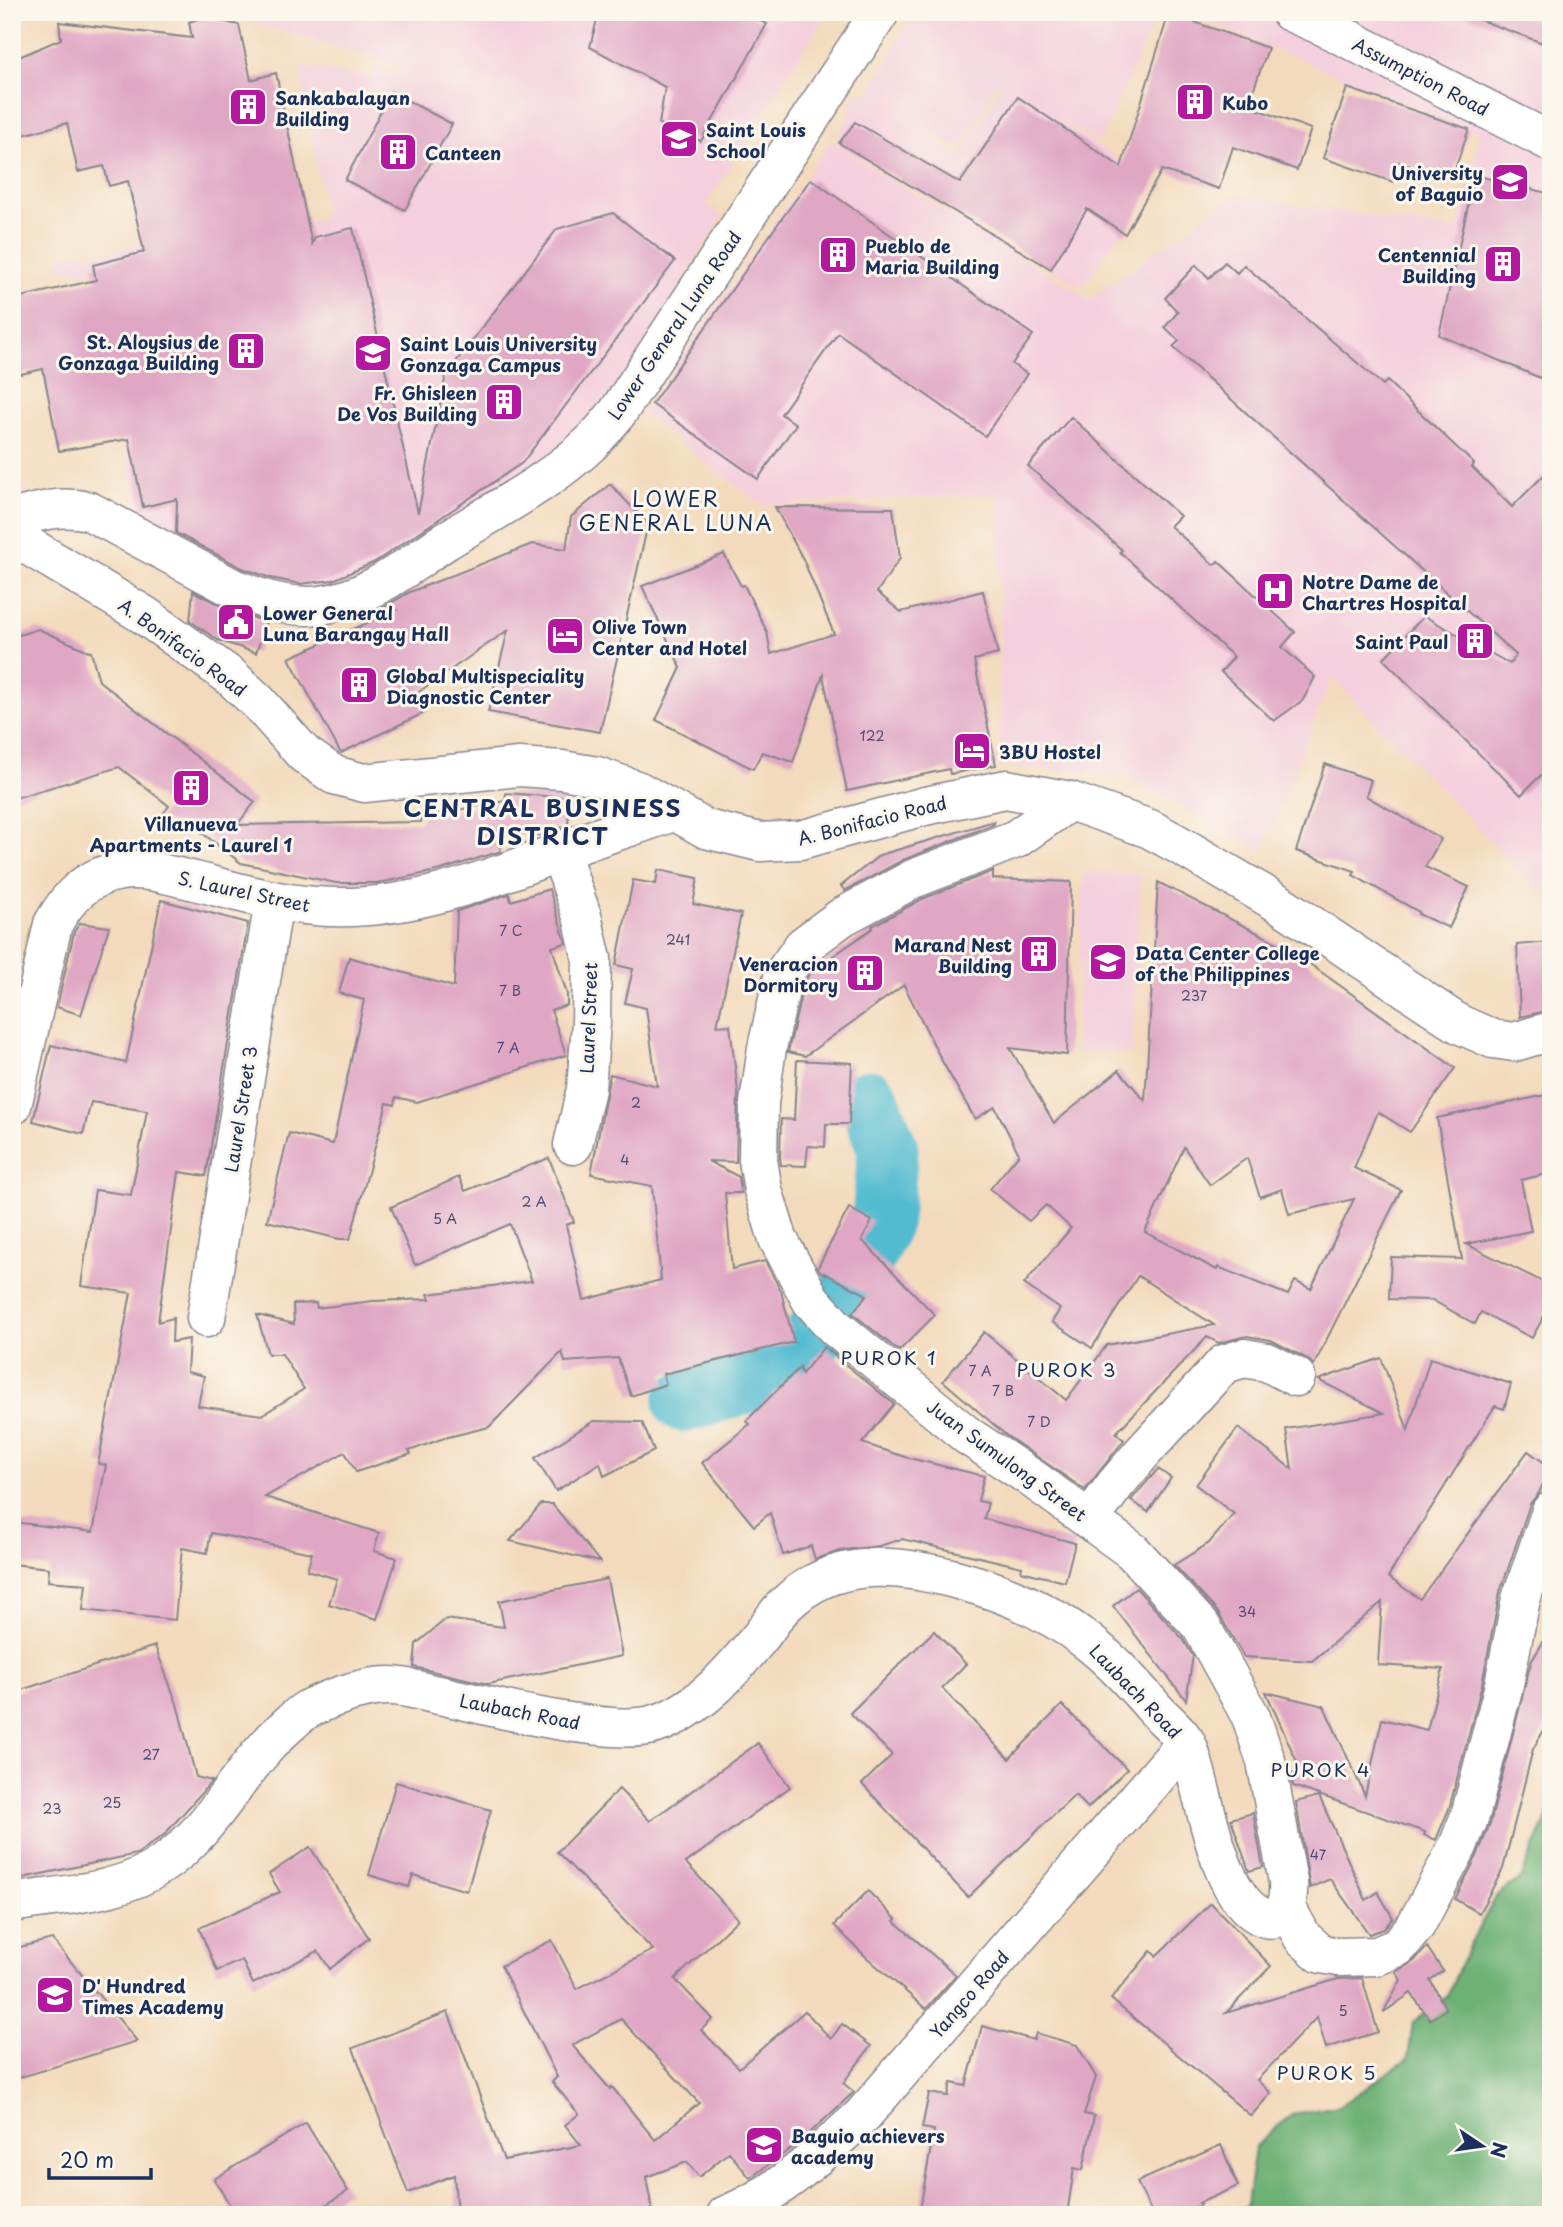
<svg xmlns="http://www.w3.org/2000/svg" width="1563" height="2227" font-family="'Playpen Sans',sans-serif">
<rect width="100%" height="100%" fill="#fbf7ec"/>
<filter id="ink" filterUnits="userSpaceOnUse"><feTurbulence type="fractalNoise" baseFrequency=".0143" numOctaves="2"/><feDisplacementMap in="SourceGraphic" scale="14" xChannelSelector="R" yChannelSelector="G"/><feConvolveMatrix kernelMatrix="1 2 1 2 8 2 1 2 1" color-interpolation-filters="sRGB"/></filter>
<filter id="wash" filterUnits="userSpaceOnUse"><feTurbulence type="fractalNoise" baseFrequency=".00686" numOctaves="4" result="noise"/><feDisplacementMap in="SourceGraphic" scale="28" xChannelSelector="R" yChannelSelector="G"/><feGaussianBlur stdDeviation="1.57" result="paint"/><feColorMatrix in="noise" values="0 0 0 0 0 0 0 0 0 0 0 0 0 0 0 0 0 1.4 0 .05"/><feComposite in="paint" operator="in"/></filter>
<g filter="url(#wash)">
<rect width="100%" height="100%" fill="#f3dabc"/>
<g fill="#f4cfdd" fill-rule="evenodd">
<path d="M215,12H827L706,205L723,215L589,434L393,569L296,599L141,531L93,271L58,270L61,253L98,254L160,236L166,258L321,219L324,207L299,66L370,77L374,66L397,74L402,66Z"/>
<path d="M915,12H1158L1100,142L1047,112L1156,184L1082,287L836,144L857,91L866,96ZM996,83L1002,86L960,156L914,128L961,148Z"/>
<path d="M1185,12H1551V882L1540,892L1332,678L1261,851L1126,776L1000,766L999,494L762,505L643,414L830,142L1090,299L1235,195L1457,230L1480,134Z"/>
<path d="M1083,871L1141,874L1133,1053L1075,1051Z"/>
</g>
<path fill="#6db175" stroke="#44706a" stroke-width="2" d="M1551,1808V2215H1227L1247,2205L1255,2147L1292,2114L1339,2106L1408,2059L1413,2022L1447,1996L1469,1946L1497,1895L1521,1878Z"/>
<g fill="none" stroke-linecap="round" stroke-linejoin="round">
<path stroke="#53bbd0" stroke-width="61" d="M684,1402L748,1383L809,1342L848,1295L882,1219L888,1149L869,1100"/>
</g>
<g id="blocks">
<g fill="#e0a7c5" fill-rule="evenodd">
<path d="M599,12H743L767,24L701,141L659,124L665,87L590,47Z"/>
<path d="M1467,12H1551V46L1466,15Z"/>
<path d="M1169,13L1268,48L1248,106L1311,129L1297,170L1233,147L1219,189L1162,170L1125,234L1087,209L1051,269L839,143L855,122L960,183L1018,97L1121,167Z"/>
<path d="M203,17L239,25L251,80L276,73L312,244L315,237L353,228L418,513L446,375L557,229L613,213L675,261L522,463L375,562L333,580L300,584L271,578L242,568L176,533L177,499L143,507L129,439L59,451L43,369L12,376V299L96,280L93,265L144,252L128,181L109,186L104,166L78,172L67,123L12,138V60L61,39L59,22L192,38L189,22Z"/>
<path d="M1347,88L1469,129L1451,180L1399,162L1393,182L1323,158Z"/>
<path d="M391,92L452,124L405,210L345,180Z"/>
<path d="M1475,175L1551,194V370L1547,369L1545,380L1439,335Z"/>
<path d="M811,179L1033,335L1012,364L1027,374L985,436L838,333L781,414L796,424L758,479L652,404L777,225Z"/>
<path d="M1225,262L1237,273L1244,265L1383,385L1387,381L1474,464L1472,467L1512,507L1551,468V765L1521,795L1383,659L1424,616L1510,664L1516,655L1173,347L1179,341L1165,327L1178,312L1165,298L1196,265L1209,278Z"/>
<path d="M1071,417L1180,516L1170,526L1214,565L1218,561L1295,632L1282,647L1315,677L1303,700L1274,721L1221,672L1234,657L1120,552L1122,550L1028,466Z"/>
<path d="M610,484L648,524L600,732L488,712L508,630L417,693L426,712L341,753L340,752L289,658L396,610L384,607L410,592L532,544L566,549L571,517Z"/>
<path d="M775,507L893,508L900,558L877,592L901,612L983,591L998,654L974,660L996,765L950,774L949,769L847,791L823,675L793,762L762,752L753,769L656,720L681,668L642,586L724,554L741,586L744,585L767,632L771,654L834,634L803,559Z"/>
<path d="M193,591L225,608L266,622L256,653L218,640L190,621Z"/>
<path d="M38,629L91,652L99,681L255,802L237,825L421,822V817L505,801L506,793L570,798L568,825L542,835L497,831L501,851L441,870L379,883H336L241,863L197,829L159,819L169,806L119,767L12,799V637Z"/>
<path d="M1325,764L1371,780L1366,796L1441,839L1425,867L1469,887L1449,928L1418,914L1419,912L1353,875L1355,871L1296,851Z"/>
<path d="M994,821V824L903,860L845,891L841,886L880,855Z"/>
<path d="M658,870L698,878L693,904L741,914L717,1026L730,1025L738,1092L736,1162L708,1161L739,1177L741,1193H725L732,1269L765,1261L781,1291L794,1342L663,1374L666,1384L631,1396L618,1358L565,1362L562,1352L489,1427L444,1438L409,1451L411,1454L356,1472L345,1452L265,1497L379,1533L374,1551L397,1558L377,1619L329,1604L337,1579L307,1570L312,1553L211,1533L207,1553L182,1548L175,1620L83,1610L86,1584L48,1581L49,1568L12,1564V1522L93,1532L106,1465L98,1464L131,1293L81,1286L95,1190L131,1195L147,1111L91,1102L83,1134L33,1121L51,1045L126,1063L161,900L248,923L206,1176L179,1172L158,1322L173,1318L172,1342L189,1339L187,1372L204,1376L198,1406L262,1415L304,1389L282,1354H268L257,1315L294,1324L293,1304L316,1303L317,1308L373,1301L430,1299L428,1294L532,1281L510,1224L415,1265L391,1207L459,1177L465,1191L549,1158L574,1222L566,1225L584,1300L661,1280L652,1186L591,1174L610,1074L657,1086L646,1008L625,1003L633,969L616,965L633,880L656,884Z"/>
<path d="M993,871V879L1071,882L1067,1055L1010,1048L1054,1123L1119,1070L1145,1101L1158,882L1289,949L1455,1068L1410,1132L1378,1112L1354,1168L1401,1190L1314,1365L1306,1358L1271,1340L1247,1336L1219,1343L1207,1337L1116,1433L1124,1440L1085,1490L1007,1436L943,1381L984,1332L1066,1400L1107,1345L1214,1325L1138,1276L1092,1348L1052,1322L1060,1309L1024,1284L1071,1228L1046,1205L1029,1221L990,1189L1019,1154L995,1107L975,1119L942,1061L904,985L805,1056L788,1052L804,982L812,971L873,928L872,926L922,899ZM1184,1147L1210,1185L1247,1158L1260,1197L1282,1189L1289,1214L1354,1199L1311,1289L1295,1281L1288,1295L1218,1267L1217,1270L1145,1232Z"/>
<path d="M549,889L566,943L552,947L567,994V1005L551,1010L566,1055L417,1102L396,1097L395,1105L387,1103L350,1239H339L267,1221L289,1133L333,1144L364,1000L339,993L349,957L454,987L457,911L509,894L511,901Z"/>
<path d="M80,923L109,927L81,1015L57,1007L74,932Z"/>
<path d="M1551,942V1010L1520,1017L1517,945Z"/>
<path d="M797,1060L852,1063L849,1124H826L825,1147L808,1146L806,1166L781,1165L780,1158L781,1119L794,1120Z"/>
<path d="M1551,1094V1173L1521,1180L1531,1231L1466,1244L1551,1286V1303L1532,1338L1481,1312L1475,1324L1432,1300L1389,1299L1391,1257L1462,1259L1437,1118Z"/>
<path d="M849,1208L872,1221L862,1240L935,1315L899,1351L852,1313L867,1295L820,1271L818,1267Z"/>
<path d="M824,1347L894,1404L862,1443L905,1457L984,1476L978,1501L988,1503L984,1519L1075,1543L1065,1582L1021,1571L1022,1567L902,1539L879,1546L844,1550L815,1559L811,1546L783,1555L770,1513L754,1526L702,1463L750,1424L746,1421L800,1367L802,1374Z"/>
<path d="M1381,1358L1408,1430L1430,1358L1511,1384L1504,1409L1495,1406L1388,1577L1420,1599L1528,1451L1550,1467L1539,1493L1530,1504L1500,1592L1482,1684L1449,1809L1436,1840L1424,1835L1425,1832L1293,1786L1291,1774L1301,1771L1266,1692L1324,1706L1365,1796L1382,1719L1427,1730L1443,1669L1378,1665L1382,1602L1312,1661L1244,1657L1217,1611L1174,1565L1209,1543L1234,1514L1196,1485L1238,1428L1292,1469L1286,1429L1384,1413L1318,1380Z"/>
<path d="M594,1421L642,1422L654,1451L604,1476L600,1463L556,1491L535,1458Z"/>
<path d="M1158,1469L1171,1478L1148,1512L1131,1500Z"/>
<path d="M541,1504H552L600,1562L510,1541Z"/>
<path d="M607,1579L622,1656L488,1684L414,1667L416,1644L446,1619L504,1627L499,1601Z"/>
<path d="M1136,1588L1183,1639L1193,1656L1186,1700L1113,1606Z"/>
<path d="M1551,1629V1718L1533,1749L1503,1869L1479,1913L1455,1899L1477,1856L1490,1824L1531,1662Z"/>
<path d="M934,1631L966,1664L942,1688L1009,1759L1062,1705L1127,1769L1088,1808L1075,1795L968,1897L862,1784L892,1755L850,1713Z"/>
<path d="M155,1646L177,1704L196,1777L212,1781L165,1834L137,1854L22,1878L12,1839V1693Z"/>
<path d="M758,1743L790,1787L686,1863L738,1919L675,1979L713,2019L701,2030L739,2068L805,2011L831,2039L842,2024L871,2046L843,2083L854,2092L800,2142L750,2178L729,2152L699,2177L687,2162L646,2177L653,2215H457L454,2175L408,2193L353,2048L448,2012L504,2160L581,2145L565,2125L579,2114L552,2082L557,2077L501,1966L552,1940L577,1989L653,1950L557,1852L619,1789L650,1821ZM621,2019L699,2103L655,2140L612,2087L610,2089L572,2045Z"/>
<path d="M396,1782L491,1810L467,1891L413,1875L409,1887L369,1875Z"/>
<path d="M1319,1796L1366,1900L1378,1892L1393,1918L1384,1929L1369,1934L1330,1879L1310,1888L1296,1802Z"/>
<path d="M1253,1813L1263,1867L1249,1871L1231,1819Z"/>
<path d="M310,1847L369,1938L330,1969L318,1951L253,1984L242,1960L217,1971L199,1928L280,1892L269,1874Z"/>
<path d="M868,1891L896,1919L894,1921L956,1975L926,2009L864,1955L834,1925Z"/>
<path d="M1211,1903L1271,1966L1226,2013L1338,1979L1362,1978L1378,2032L1326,2048L1317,2017L1257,2080L1271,2093L1251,2116L1111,1999L1151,1951L1156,1956Z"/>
<path d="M52,1939L137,2041L12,2080V1949Z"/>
<path d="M1427,1947L1443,1971L1430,1980L1446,2009L1430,2020L1411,1993L1383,2013L1401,1980L1396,1972L1414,1961Z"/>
<path d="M982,2026L1034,2040L1036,2033L1077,2045L1096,2077L1084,2114L1094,2116L1083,2170L1074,2168L1067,2215H919L934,2130L922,2128L929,2093L948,2096L951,2083L966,2086Z"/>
<path d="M306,2123L348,2191L309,2215H236L214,2179Z"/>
<path d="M1221,2145L1238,2186L1199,2203L1200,2205L1181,2215H1153L1137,2182Z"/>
</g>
</g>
</g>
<g filter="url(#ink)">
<use href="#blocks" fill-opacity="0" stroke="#87848d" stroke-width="2"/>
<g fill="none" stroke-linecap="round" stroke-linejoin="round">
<defs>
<g id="street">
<path d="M1290,12L1325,27L1551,142"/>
<path d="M560,852L582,916L592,959L591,1023L586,1089L573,1145"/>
<path d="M12,1106L53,924C69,895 88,876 121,871C146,867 171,876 195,881C234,891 274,903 315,906C406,914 489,879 572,847C605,834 639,825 672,812"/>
<path d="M206,1318L274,901"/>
<path d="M1090,1519L1115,1485L1143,1452L1224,1364L1244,1358L1267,1362L1296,1377"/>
<path d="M12,1903C62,1894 119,1894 161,1865C214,1830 239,1768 287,1726C295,1719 302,1711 312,1707C333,1697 367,1685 391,1686C406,1686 423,1692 439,1695C490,1706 539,1719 591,1725C611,1727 636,1730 656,1724C678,1717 700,1701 717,1685C733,1669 747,1653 761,1636C769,1626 776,1613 786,1604C835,1556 901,1564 962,1581C1006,1593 1051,1613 1087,1641C1112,1660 1135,1686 1156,1710C1166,1721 1182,1733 1188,1747C1205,1790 1215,1893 1260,1916C1286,1928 1289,1899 1288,1882L1266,1761L1251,1717L1201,1626L1132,1551L1030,1477L968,1436L836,1328L811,1300L778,1239L763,1190L758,1160L759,1103L767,1048L784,973L803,946L842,917L913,879L1016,839L1070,801"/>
<path d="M1286,1907L1303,1938L1321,1954L1339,1957L1377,1956L1398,1947L1416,1925L1458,1846L1470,1816L1503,1689L1521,1599L1551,1511"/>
<path d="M726,2215C780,2193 819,2155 862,2116L1186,1743"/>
</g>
<g id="secondary">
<path d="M12,519C39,511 61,505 89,511L233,588C261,599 291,609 321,605C368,599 406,567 444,542C493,511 547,484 590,444C600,434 609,423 618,412L880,12"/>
<path d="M12,536L144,615L230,676L258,702L304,754L334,775L364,783L519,767L562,770L597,776L639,791L706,829L760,842L800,840L925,806L1006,789L1070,801L1150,829L1181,846L1280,904L1459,1024L1493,1039L1514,1042L1551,1031"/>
</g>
</defs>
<use href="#street" stroke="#87848d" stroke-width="41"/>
<use href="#secondary" stroke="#87848d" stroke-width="41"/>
<use href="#street" stroke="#fff" stroke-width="38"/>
<use href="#secondary" stroke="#fff" stroke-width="38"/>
</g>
</g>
<defs>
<symbol id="building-square" viewBox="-11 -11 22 22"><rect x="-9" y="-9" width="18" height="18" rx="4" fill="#b5179e" stroke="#fbf7ec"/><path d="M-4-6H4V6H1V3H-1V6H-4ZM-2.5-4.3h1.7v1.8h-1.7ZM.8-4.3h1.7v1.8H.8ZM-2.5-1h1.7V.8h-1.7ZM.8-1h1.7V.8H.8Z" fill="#fff"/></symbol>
<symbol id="school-square" viewBox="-11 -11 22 22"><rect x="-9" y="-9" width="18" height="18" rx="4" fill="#b5179e" stroke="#fbf7ec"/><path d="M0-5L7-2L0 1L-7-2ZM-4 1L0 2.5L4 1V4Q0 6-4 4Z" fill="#fff"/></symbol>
<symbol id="university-square" viewBox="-11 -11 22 22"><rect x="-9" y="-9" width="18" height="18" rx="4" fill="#b5179e" stroke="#fbf7ec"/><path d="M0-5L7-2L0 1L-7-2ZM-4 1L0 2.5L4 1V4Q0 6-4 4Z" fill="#fff"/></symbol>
<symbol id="hospital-square" viewBox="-11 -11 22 22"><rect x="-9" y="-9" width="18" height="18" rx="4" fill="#b5179e" stroke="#fbf7ec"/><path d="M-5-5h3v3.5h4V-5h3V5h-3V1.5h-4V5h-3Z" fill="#fff"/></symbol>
<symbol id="civic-square" viewBox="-11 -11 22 22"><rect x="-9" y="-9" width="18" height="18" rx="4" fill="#b5179e" stroke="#fbf7ec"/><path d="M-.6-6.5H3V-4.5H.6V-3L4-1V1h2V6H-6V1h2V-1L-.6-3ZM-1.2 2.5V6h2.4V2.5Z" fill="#fff"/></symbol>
<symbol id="hotel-square" viewBox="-11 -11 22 22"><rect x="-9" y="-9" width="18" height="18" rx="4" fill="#b5179e" stroke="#fbf7ec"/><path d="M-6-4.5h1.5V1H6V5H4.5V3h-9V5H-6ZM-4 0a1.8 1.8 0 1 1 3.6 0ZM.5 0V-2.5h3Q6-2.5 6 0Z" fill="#fff"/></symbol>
</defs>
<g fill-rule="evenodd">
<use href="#building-square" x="1173" y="80" width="44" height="44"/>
<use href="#building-square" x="226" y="85" width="44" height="44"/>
<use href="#school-square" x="657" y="117" width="44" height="44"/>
<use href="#building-square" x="376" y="130" width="44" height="44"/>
<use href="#university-square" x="1488" y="160" width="44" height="44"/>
<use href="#building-square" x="816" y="233" width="44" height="44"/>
<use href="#building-square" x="1481" y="242" width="44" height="44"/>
<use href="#building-square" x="224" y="329" width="44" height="44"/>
<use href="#university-square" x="351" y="331" width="44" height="44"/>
<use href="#building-square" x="482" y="380" width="44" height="44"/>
<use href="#hospital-square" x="1253" y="569" width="44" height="44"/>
<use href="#civic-square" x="214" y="600" width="44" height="44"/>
<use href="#hotel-square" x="543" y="614" width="44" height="44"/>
<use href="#building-square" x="1453" y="619" width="44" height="44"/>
<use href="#building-square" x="337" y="663" width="44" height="44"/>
<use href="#hotel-square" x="950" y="729" width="44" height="44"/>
<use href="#building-square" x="169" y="766" width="44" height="44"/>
<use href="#building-square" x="1017" y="932" width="44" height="44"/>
<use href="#university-square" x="1086" y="940" width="44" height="44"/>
<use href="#building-square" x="843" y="951" width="44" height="44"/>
<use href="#school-square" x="33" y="1973" width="44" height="44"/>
<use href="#school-square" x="742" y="2123" width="44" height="44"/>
</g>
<g text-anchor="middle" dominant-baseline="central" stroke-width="6" stroke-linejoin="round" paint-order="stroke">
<g font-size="14" fill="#4c4d78">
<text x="872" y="735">122</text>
<text x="511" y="930">7 C</text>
<text x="678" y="939">241</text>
<text x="510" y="990">7 B</text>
<text x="1194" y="995">237</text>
<text x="508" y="1047">7 A</text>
<text x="636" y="1102">2</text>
<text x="625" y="1159">4</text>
<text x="534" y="1201">2 A</text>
<text x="445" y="1218">5 A</text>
<text x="980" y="1370">7 A</text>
<text x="1003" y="1390">7 B</text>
<text x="1039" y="1421">7 D</text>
<text x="1247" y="1611">34</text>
<text x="151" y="1754">27</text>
<text x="112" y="1802">25</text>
<text x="52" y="1808">23</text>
<text x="1318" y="1854">47</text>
<text x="1343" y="2010">5</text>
</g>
<g font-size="18" fill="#1b2f5e" stroke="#fbf7ec">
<text transform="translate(1421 76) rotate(27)">Assumption Road</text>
<text transform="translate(674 325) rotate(-56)">Lower General Luna Road</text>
<text transform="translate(183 647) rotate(36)">A. Bonifacio Road</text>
<text transform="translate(872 820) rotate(-14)">A. Bonifacio Road</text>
<text transform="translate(244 891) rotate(12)">S. Laurel Street</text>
<text transform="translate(588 1018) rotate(-88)">Laurel Street</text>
<text transform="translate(240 1109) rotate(-81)">Laurel Street 3</text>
<text transform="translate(1007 1460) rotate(36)">Juan Sumulong Street</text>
<text transform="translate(1136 1691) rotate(46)">Laubach Road</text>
<text transform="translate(520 1711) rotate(11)">Laubach Road</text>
<text transform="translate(969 1994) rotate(-49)">Yangco Road</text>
</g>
<g font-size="18" font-weight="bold" fill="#1b2f5e" stroke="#fbf7ec" text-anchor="start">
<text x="275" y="97">Sankabalayan<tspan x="275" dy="21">Building</tspan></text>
<text x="1222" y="102">Kubo</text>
<text x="706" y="129">Saint Louis<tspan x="706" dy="21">School</tspan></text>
<text x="425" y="152">Canteen</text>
<text x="1483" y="172" text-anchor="end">University<tspan x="1483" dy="21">of Baguio</tspan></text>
<text x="865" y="245">Pueblo de<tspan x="865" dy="21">Maria Building</tspan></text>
<text x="1476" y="254" text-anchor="end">Centennial<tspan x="1476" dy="21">Building</tspan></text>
<text x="219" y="341" text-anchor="end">St. Aloysius de<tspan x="219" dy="21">Gonzaga Building</tspan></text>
<text x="400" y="343">Saint Louis University<tspan x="400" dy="21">Gonzaga Campus</tspan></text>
<text x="477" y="392" text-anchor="end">Fr. Ghisleen<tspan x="477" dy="21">De Vos Building</tspan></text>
<text x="1302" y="581">Notre Dame de<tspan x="1302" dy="21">Chartres Hospital</tspan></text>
<text x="263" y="612">Lower General<tspan x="263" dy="21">Luna Barangay Hall</tspan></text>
<text x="592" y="626">Olive Town<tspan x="592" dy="21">Center and Hotel</tspan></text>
<text x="1448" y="641" text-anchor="end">Saint Paul</text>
<text x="386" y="675">Global Multispeciality<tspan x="386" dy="21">Diagnostic Center</tspan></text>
<text x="999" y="751">3BU Hostel</text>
<text x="191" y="823" text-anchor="middle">Villanueva<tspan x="191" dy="21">Apartments - Laurel 1</tspan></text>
<text x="1012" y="944" text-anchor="end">Marand Nest<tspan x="1012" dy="21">Building</tspan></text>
<text x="1135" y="952">Data Center College<tspan x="1135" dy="21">of the Philippines</tspan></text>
<text x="838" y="963" text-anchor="end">Veneracion<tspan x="838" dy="21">Dormitory</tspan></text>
<text x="82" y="1985">D' Hundred<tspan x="82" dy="21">Times Academy</tspan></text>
<text x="791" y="2135">Baguio achievers<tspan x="791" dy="21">academy</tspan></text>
</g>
<g font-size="19" letter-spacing="2" fill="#1b2f5e" stroke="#fbf7ec">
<text x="889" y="1357">PUROK 1</text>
<text x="1067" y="1369">PUROK 3</text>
<text x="1321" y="1769">PUROK 4</text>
<text x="1327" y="2072">PUROK 5</text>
</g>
<g font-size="21" letter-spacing="2" fill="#1b2f5e" stroke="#fbf7ec">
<text x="676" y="498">LOWER<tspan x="676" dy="24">GENERAL LUNA</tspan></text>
</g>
<g font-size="24" font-weight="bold" letter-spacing="2" fill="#1b2f5e" stroke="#fbf7ec">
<text x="543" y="807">CENTRAL BUSINESS<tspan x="543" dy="28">DISTRICT</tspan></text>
</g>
</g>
<rect width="1563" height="2227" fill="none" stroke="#fbf7ec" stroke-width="42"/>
<g transform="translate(1482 2146) rotate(103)" stroke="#fbf7ec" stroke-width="5" paint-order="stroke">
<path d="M0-5L12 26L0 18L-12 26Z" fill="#1b2f5e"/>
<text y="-10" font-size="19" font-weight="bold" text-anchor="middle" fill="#1b2f5e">N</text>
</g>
<path d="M49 2168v10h102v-10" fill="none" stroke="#1b2f5e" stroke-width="3.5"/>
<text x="60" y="2168" font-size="21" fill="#1b2f5e" stroke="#fbf7ec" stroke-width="5" paint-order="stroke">20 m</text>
</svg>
